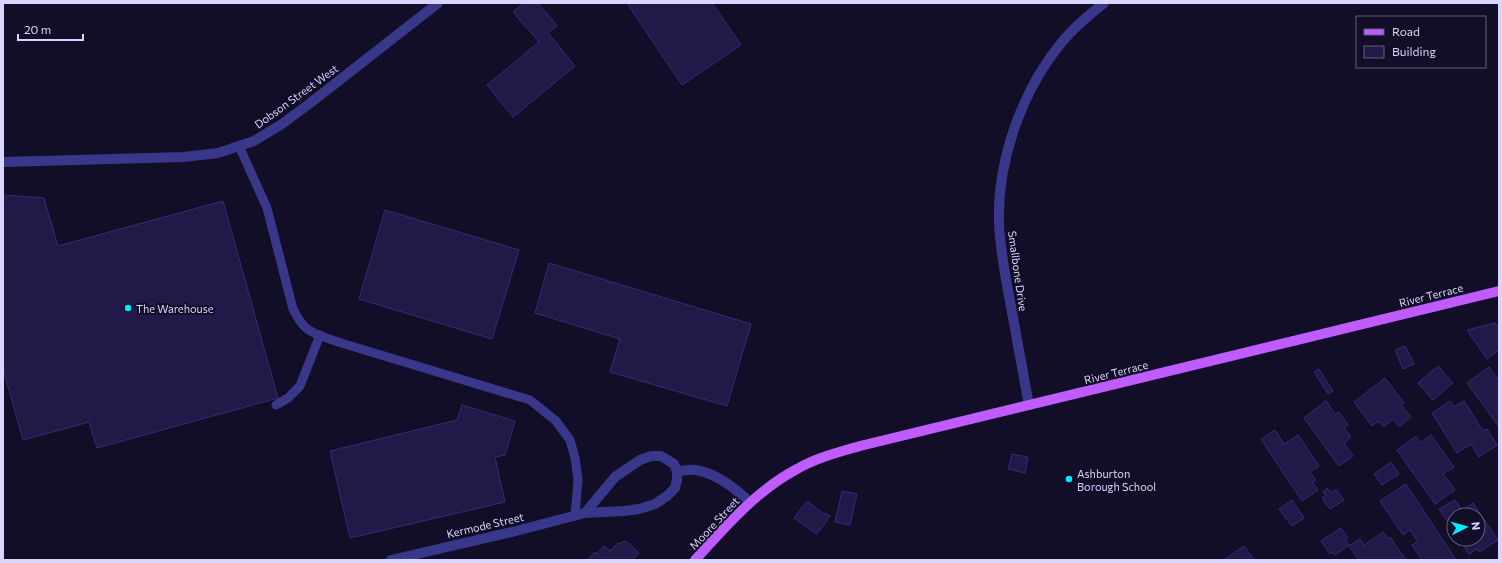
<svg xmlns="http://www.w3.org/2000/svg" width="1502" height="563" font-family="Commissioner,sans-serif">
<rect width="100%" height="100%" fill="#120e27"/>
<g fill="#221949" stroke="#372a77">
<path d="M524,3H538L557,26L548,33L575,66L513,117L487,85L539,42L513,12Z"/>
<path d="M627,3H712L741,45L682,85Z"/>
<path d="M3,195L44,198L58,246L223,201L278,398L97,448L89,422L23,440L3,369Z"/>
<path d="M385,210L519,250L492,339L359,299Z"/>
<path d="M549,263L751,324L727,406L610,372L620,339L535,313Z"/>
<path d="M1495,323L1499,329V350L1487,359L1467,330Z"/>
<path d="M1405,346L1414,364L1403,369L1395,350Z"/>
<path d="M1438,366L1453,383L1433,400L1418,383Z"/>
<path d="M1489,367L1499,381V427L1467,383Z"/>
<path d="M1319,369L1333,391L1328,394L1314,372Z"/>
<path d="M1385,378L1404,403L1401,405L1411,417L1399,427L1393,419L1383,427L1379,421L1372,426L1354,402Z"/>
<path d="M1326,401L1335,414L1339,412L1348,425L1344,428L1351,437L1344,443L1353,456L1339,466L1304,418Z"/>
<path d="M1450,401L1454,407L1464,401L1483,431L1487,429L1497,445L1479,457L1471,444L1457,453L1432,413Z"/>
<path d="M462,405L515,421L505,455L495,457L505,502L350,538L330,451L457,420Z"/>
<path d="M1275,430L1284,444L1298,435L1319,466L1310,472L1316,480L1312,482L1318,490L1302,501L1261,439Z"/>
<path d="M1431,435L1454,467L1443,474L1455,490L1435,504L1397,450L1416,436L1421,443Z"/>
<path d="M1012,454L1028,457L1025,473L1008,469Z"/>
<path d="M1391,462L1399,474L1382,485L1374,474Z"/>
<path d="M1406,484L1456,560H1422L1412,545L1418,542L1410,530L1403,535L1380,501Z"/>
<path d="M1327,488L1331,493L1336,489L1344,500L1330,509L1322,498L1326,495L1323,492Z"/>
<path d="M842,491L857,494L850,525L835,522Z"/>
<path d="M1292,500L1304,518L1292,526L1279,509Z"/>
<path d="M1455,500L1462,510L1473,503L1498,540L1479,552L1477,549L1469,554L1459,539H1478V515H1454V531L1439,509Z"/>
<path d="M807,501L824,514L825,513L830,516L817,534L794,518Z"/>
<path d="M1341,528L1348,538L1345,540L1349,545L1335,555L1333,552L1330,554L1321,541Z"/>
<path d="M1383,532L1388,539L1390,537L1406,560H1359L1349,546L1360,539L1364,545Z"/>
<path d="M626,541L639,553L632,560H587L595,552L597,554L604,546L610,551L617,544Z"/>
<path d="M1244,546L1254,560H1224Z"/>
</g>
<g fill="none" stroke-linecap="round" stroke-linejoin="round">
<g stroke="#383789" stroke-width="9">
<path d="M239,146L267,208L293,309C305,334 314,333 338,342L530,400L556,421L570,440L575,458L578,480L575,516"/>
<path d="M276,405L288,398L300,386L320,335"/>
</g>
<g stroke="#383789" stroke-width="10">
<path d="M3,162L184,157L218,153L254,141L282,124L309,104L438,3"/>
<path d="M1029,405C1023,372 1017,340 1011,307C1006,279 1000,251 999,223C997,161 1022,90 1062,42C1074,27 1089,15 1104,3"/>
<path d="M677,471C683,471 690,469 696,470C718,474 734,488 750,502"/>
<path d="M391,560L512,532L585,513L624,511L639,509L655,504L667,496L675,488L677,480V471L674,464L661,456H651L640,460L615,477L585,513"/>
</g>
<path stroke="#be5cff" stroke-width="10" d="M695,560C725,527 757,490 797,469C816,458 839,452 860,446L1499,291"/>
</g>
<g fill="#01ebff" stroke="#120e27" stroke-width="1.5">
<circle cx="128" cy="308" r="4"/>
<circle cx="1069" cy="479" r="4"/>
</g>
<g text-anchor="middle" dominant-baseline="central" stroke-width="4" stroke-linejoin="round" paint-order="stroke">
<g font-size="11" fill="#d8d5ff" stroke="#120e27">
<text transform="translate(296 96) rotate(-36)">Dobson Street West</text>
<text transform="translate(1018 271) rotate(82)">Smallbone Drive</text>
<text transform="translate(1431 295) rotate(-14)">River Terrace</text>
<text transform="translate(1116 372) rotate(-14)">River Terrace</text>
<text transform="translate(714 523) rotate(-47)">Moore Street</text>
<text transform="translate(485 525) rotate(-13)">Kermode Street</text>
</g>
<g font-size="11" fill="#d8d5ff" stroke="#120e27" text-anchor="start">
<text x="136" y="308">The Warehouse</text>
<text x="1077" y="473">Ashburton<tspan x="1077" dy="13">Borough School</tspan></text>
</g>
</g>
<rect width="1502" height="563" fill="none" stroke="#d8d5ff" stroke-width="8"/>
<rect x="1356" y="16" width="130" height="52" fill="#120e27" stroke="#615e7d"/>
<rect x="1364" y="29" width="20" height="6" fill="#be5cff" stroke="#615e7d"/>
<text x="1392" y="36" font-size="12" fill="#d8d5ff">Road</text>
<rect x="1364" y="46" width="20" height="12" fill="#221949" stroke="#615e7d"/>
<text x="1392" y="56" font-size="12" fill="#d8d5ff">Building</text>
<g transform="translate(1466 527) rotate(84)"><circle r="19" fill="#120e27" stroke="#615e7d"/>
<path d="M0-3L7 15L0 10L-7 15Z" fill="#01ebff"/>
<text y="-6" font-size="11" font-weight="bold" text-anchor="middle" fill="#d8d5ff">N</text>
</g>
<path d="M18 34v6h65v-6" fill="none" stroke="#d8d5ff" stroke-width="2"/>
<text x="24" y="34" font-size="12" fill="#d8d5ff" stroke="#120e27" stroke-width="3" paint-order="stroke">20 m</text>
</svg>
